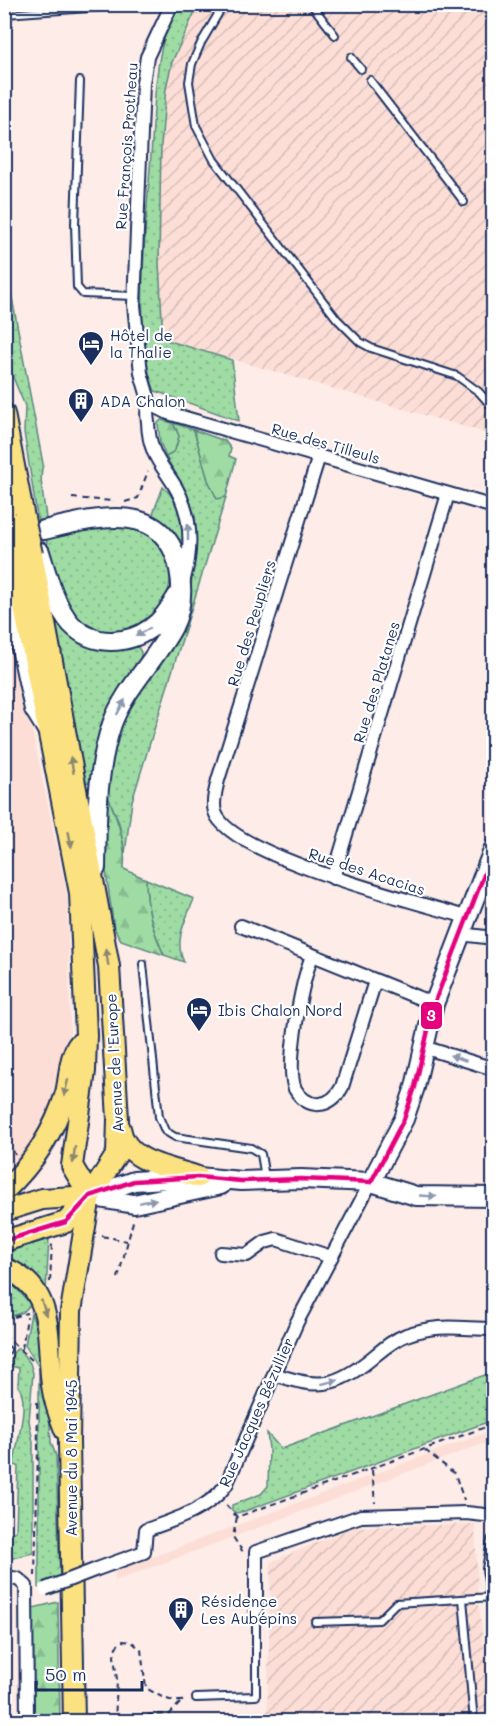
<svg xmlns="http://www.w3.org/2000/svg" width="498" height="1726" font-family="Mali,sans-serif">
<defs>
<pattern id="industrial-furrows" width="10" height="10" patternUnits="userSpaceOnUse" patternTransform="scale(1.5)"><rect width="10" height="10" fill="#fcded6"/><path d="M-1 1l2-2M0 10L10 0M9 11l2-2" fill="none" stroke="#d7bfba"/></pattern>
<pattern id="grass-dots" width="8" height="8" patternUnits="userSpaceOnUse" patternTransform="scale(1.5)"><rect width="8" height="8" fill="#9edca4"/><path d="M2 2h.1M6 6h.1" fill="none" stroke="#88bd90" stroke-width="1.8" stroke-linecap="round"/></pattern>
<pattern id="forest-firs" width="22" height="20" patternUnits="userSpaceOnUse" patternTransform="scale(1.5)"><rect width="22" height="20" fill="#9edca4"/><path d="M5 1l3.5 6h-7zM16 11l3.5 6h-7z" fill="#88bd90"/></pattern>
</defs>
<rect width="100%" height="100%" fill="#fdece7"/>
<filter id="ink" filterUnits="userSpaceOnUse"><feTurbulence type="fractalNoise" baseFrequency=".0167" numOctaves="2"/><feDisplacementMap in="SourceGraphic" scale="12" xChannelSelector="R" yChannelSelector="G"/><feConvolveMatrix kernelMatrix="1 2 1 2 8 2 1 2 1" color-interpolation-filters="sRGB"/></filter>
<g filter="url(#ink)">
<g fill="#fcded6">
<path d="M4,559L25,698L67,894L70,1024L67,1065L44,1132L4,1183Z"/>
<path d="M493,1430V1440L115,1581V1571Z"/>
<path d="M458,1717V1722H120V1719L340,1720Z"/>
</g>
<g fill="url(#industrial-furrows)">
<path d="M198,5H493V435L163,339L157,276L161,145L166,88L172,62Z"/>
<path d="M475,1524L478,1598L493,1721H458V1717L267,1720L271,1562L354,1527Z"/>
</g>
<g fill="url(#grass-dots)" stroke="#5c8681" stroke-width="1.5">
<path d="M181,4L198,5L172,62L166,88L161,145L159,262L163,339L232,360L239,421L155,391C132,339 147,214 151,155C154,119 154,81 162,46C165,32 173,17 181,4Z"/>
<path d="M5,260L43,464C38,480 45,502 46,520L38,522L24,432L25,406L5,358Z"/>
<path d="M173,423L194,430L208,480L217,498L226,497L132,801L125,853L119,823L103,784L115,730L190,595L196,541L195,516L186,491L166,457L175,450L179,436Z"/>
<path d="M163,487C179,501 183,519 183,540L176,539L166,526L152,516Z"/>
<path d="M122,527C129,528 139,529 144,533C179,557 177,597 147,624C139,631 121,633 111,637C103,633 92,631 85,626C56,605 52,569 46,537L88,529Z"/>
<path d="M46,592L60,616L138,647L141,652L140,664L92,783L85,782Z"/>
<path d="M146,879L194,899C186,919 173,941 184,962L164,955C152,929 146,907 146,879Z"/>
<path d="M49,1239L46,1292L5,1259L4,1252Z"/>
<path d="M4,1281L13,1285L31,1304L23,1312L5,1319Z"/>
<path d="M31,1313L36,1327L44,1332L51,1442L56,1456L60,1580L39,1588V1367L25,1345Z"/>
<path d="M18,1348L30,1363L33,1373L29,1421L33,1442V1553L5,1560V1536L16,1531L18,1466L14,1465C15,1446 31,1402 18,1386L19,1368L10,1366L13,1353Z"/>
<path d="M493,1372V1420L245,1511L236,1513L232,1510V1505L261,1494L268,1486L269,1449L267,1433L281,1449Z"/>
</g>
<g fill="url(#forest-firs)" stroke="#5c8681" stroke-width="1.5">
<path d="M161,420L173,423L179,436L175,450L166,457L160,442L158,423Z"/>
<path d="M194,430L225,441L231,449L229,456L236,459L226,497L217,499L208,480Z"/>
<path d="M103,784C114,812 127,839 124,869L146,879C146,907 152,929 164,955L121,940L114,928L101,838Z"/>
<path d="M58,1602L60,1721H34L33,1608Z"/>
</g>
<g fill="none" stroke-linecap="round" stroke-linejoin="round">
<defs>
<g id="lane">
<path d="M224,4L201,43L192,64L189,82L196,126L214,160L337,319L360,342L371,348L457,376L479,392L494,409"/>
<path d="M311,4L335,35"/>
<path d="M5,14L145,4"/>
<path d="M351,57L361,69"/>
<path d="M370,80L464,202"/>
<path d="M80,81L75,224L77,287L83,294L134,296"/>
<path d="M143,964L159,1117L165,1131L175,1137L251,1148L261,1154L265,1178"/>
<path d="M4,1349L7,1350"/>
<path d="M463,1599L474,1722"/>
<path d="M315,1622L379,1620L396,1603L493,1597"/>
<path d="M196,1698L256,1696V1610"/>
</g>
<g id="street">
<path d="M172,4L147,57L143,83L134,305L141,373L150,404C146,410 147,415 148,422C149,465 173,471 184,506C192,529 190,556 184,579"/>
<path d="M150,404L168,413L494,507"/>
<path d="M319,456L218,780C216,789 212,802 215,812C229,856 421,903 466,917"/>
<path d="M333,878L448,494"/>
<path d="M241,926L434,1004"/>
<path d="M460,934L494,938"/>
<path d="M312,956C302,981 285,1065 295,1089C308,1111 331,1108 342,1087L375,981"/>
<path d="M423,1047L494,1069"/>
<path d="M221,1253L247,1255L265,1242L276,1239L331,1257"/>
<path d="M274,1374C318,1389 335,1388 372,1358C383,1349 393,1340 406,1335C440,1323 460,1329 494,1329"/>
<path d="M494,1541L489,1569L494,1600"/>
<path d="M97,1569L144,1552L146,1530C174,1520 208,1510 226,1485L297,1322L371,1182"/>
<path d="M4,1577L18,1579L26,1586L27,1722"/>
<path d="M256,1610V1552L361,1516L466,1513L494,1516"/>
</g>
<g id="secondary">
<path d="M44,530C95,518 165,498 179,569C183,589 182,609 173,627C155,661 125,688 112,724C96,771 97,819 96,868"/>
<path d="M40,552C47,575 55,606 71,624C93,647 127,645 151,628C163,620 170,607 177,596"/>
<path d="M4,599L15,621L34,709L47,730"/>
<path d="M371,1182L404,1119L415,1087L434,1004L494,848"/>
<path d="M90,1196L134,1181L198,1177L241,1181L301,1179L371,1182L416,1196L494,1197"/>
<path d="M93,1197L134,1204L221,1185"/>
</g>
<g id="primary">
<path d="M4,414L24,518"/>
<path d="M14,555L80,893L86,1035L85,1071L72,1166L90,1196"/>
<path d="M120,1128C125,1163 170,1167 198,1177"/>
<path d="M4,1191C33,1164 55,1130 66,1093C70,1077 69,1056 79,1044"/>
<path d="M4,1211L42,1199L90,1196"/>
<path d="M4,1241L66,1222L90,1196L117,1154L118,1119L109,966L32,554"/>
<path d="M4,1268C57,1288 46,1340 52,1385C54,1401 59,1415 65,1430"/>
<path d="M74,1722L69,1442L71,1311L90,1196"/>
</g>
</defs>
<use href="#lane" stroke="#1b2f5e" stroke-width="10"/>
<use href="#street" stroke="#1b2f5e" stroke-width="16"/>
<use href="#secondary" stroke="#1b2f5e" stroke-width="22"/>
<use href="#primary" stroke="#1b2f5e" stroke-width="24"/>
<g stroke="#1b2f5e" stroke-width="2" stroke-dasharray="6 4.5" stroke-linecap="butt">
<path d="M72,498L114,501"/>
<path d="M125,502L138,498L148,471"/>
<path d="M4,1146L13,1150L15,1155"/>
<path d="M102,1236L127,1241"/>
<path d="M118,1278L134,1218"/>
<path d="M50,1282L52,1243"/>
<path d="M4,1320L27,1313"/>
<path d="M4,1335L33,1361"/>
<path d="M22,1349L27,1317"/>
<path d="M425,1450L455,1474L464,1500"/>
<path d="M372,1470L375,1503"/>
<path d="M226,1505L237,1517L494,1424"/>
<path d="M237,1517L233,1537L243,1552"/>
<path d="M35,1576L38,1448L37,1399"/>
<path d="M116,1716L170,1714L180,1703"/>
<path d="M115,1722L117,1680L114,1656L116,1647L122,1641L132,1642L141,1650L146,1688C160,1696 171,1704 187,1700"/>
</g>
<use href="#lane" stroke="#fff" stroke-width="6"/>
<use href="#street" stroke="#fff" stroke-width="12"/>
<use href="#secondary" stroke="#fff" stroke-width="18"/>
<use href="#primary" stroke="#fbe180" stroke-width="20"/>
<defs>
<path id="street-bridge" d="M45,1589L97,1569"/>
<g id="primary-bridge">
<path d="M5,515L14,555"/>
<path d="M24,518L32,554"/>
</g>
</defs>
<use href="#street-bridge" stroke="#1b2f5e" stroke-width="16" stroke-linecap="butt"/>
<use href="#primary-bridge" stroke="#1b2f5e" stroke-width="24" stroke-linecap="butt"/>
<use href="#street-bridge" stroke="#fff" stroke-width="12"/>
<use href="#primary-bridge" stroke="#fbe180" stroke-width="20"/>
<defs>
<g id="bus-1">
<path d="M371,1182L404,1119L415,1087L434,1004L494,849"/>
<path d="M4,1241L66,1222L90,1196L134,1181L198,1177L241,1181L301,1179L371,1182"/>
<path d="M494,1544L489,1569L494,1597"/>
</g>
</defs>
<use href="#bus-1" stroke="#fff" stroke-width="9"/>
<use href="#bus-1" stroke="#e5007d" stroke-width="4.5"/>
</g>
<defs><path id="oneway-solid" d="M-6-.8H1V-3.2L6.5 0L1 3.2V.8H-6Z" transform="scale(1.5)"/></defs>
<g fill="#8d97ae">
<use href="#oneway-solid" transform="translate(188 532) rotate(-90)"/>
<use href="#oneway-solid" transform="translate(143 632) rotate(150)"/>
<use href="#oneway-solid" transform="translate(121 707) rotate(-62)"/>
<use href="#oneway-solid" transform="translate(458 1058) rotate(-161)"/>
<use href="#oneway-solid" transform="translate(428 1196) rotate(3)"/>
<use href="#oneway-solid" transform="translate(148 1201) rotate(-12)"/>
<use href="#oneway-solid" transform="translate(330 1382) rotate(-14)"/>
</g>
<g fill="#8b886f">
<use href="#oneway-solid" transform="translate(72 765) rotate(-101)"/>
<use href="#oneway-solid" transform="translate(70 839) rotate(79)"/>
<use href="#oneway-solid" transform="translate(107 957) rotate(-99)"/>
<use href="#oneway-solid" transform="translate(66 1088) rotate(104)"/>
<use href="#oneway-solid" transform="translate(74 1155) rotate(97)"/>
<use href="#oneway-solid" transform="translate(44 1308) rotate(71)"/>
</g>
</g>
<defs>
<symbol id="hotel-pin" viewBox="-11 -11 22 30"><path d="M0 17L-7.5 6A9.5 9.5 0 1 1 7.5 6Z" fill="#1b2f5e" stroke="#fff"/><path d="M-6-4.5h1.5V1H6V5H4.5V3h-9V5H-6ZM-4 0a1.8 1.8 0 1 1 3.6 0ZM.5 0V-2.5h3Q6-2.5 6 0Z" fill="#fff"/></symbol>
<symbol id="building-pin" viewBox="-11 -11 22 30"><path d="M0 17L-7.5 6A9.5 9.5 0 1 1 7.5 6Z" fill="#1b2f5e" stroke="#fff"/><path d="M-4-6H4V6H1V3H-1V6H-4ZM-2.5-4.3h1.7v1.8h-1.7ZM.8-4.3h1.7v1.8H.8ZM-2.5-1h1.7V.8h-1.7ZM.8-1h1.7V.8H.8Z" fill="#fff"/></symbol>
</defs>
<g fill-rule="evenodd">
<use href="#hotel-pin" x="76" y="329" width="30" height="40"/>
<use href="#building-pin" x="66" y="386" width="30" height="40"/>
<use href="#hotel-pin" x="184" y="995" width="30" height="40"/>
<use href="#building-pin" x="166" y="1595" width="30" height="40"/>
</g>
<g text-anchor="middle" dominant-baseline="central" stroke-width="4.5" stroke-linejoin="round" paint-order="stroke">
<g font-size="15" fill="#1b2f5e" stroke="#fff">
<text transform="translate(126 146) rotate(-86)">Rue François Protheau</text>
<text transform="translate(326 443) rotate(16)">Rue des Tilleuls</text>
<text transform="translate(251 623) rotate(-73)">Rue des Peupliers</text>
<text transform="translate(376 682) rotate(-73)">Rue des Platanes</text>
<text transform="translate(367 871) rotate(18)">Rue des Acacias</text>
<text transform="translate(114 1063) rotate(-93)">Avenue de l'Europe</text>
<text transform="translate(256 1412) rotate(-66)">Rue Jacques Bézullier</text>
<text transform="translate(71 1458) rotate(-90)">Avenue du 8 Mai 1945</text>
</g>
<g font-size="15" fill="#1b2f5e" stroke="#fff" text-anchor="start">
<text x="110" y="335">Hôtel de<tspan x="110" dy="17">la Thalie</tspan></text>
<text x="100" y="401">ADA Chalon</text>
<text x="218" y="1010">Ibis Chalon Nord</text>
<text x="201" y="1601">Résidence<tspan x="201" dy="17">Les Aubépins</tspan></text>
</g>
</g>
<rect stroke="#fff" stroke-width="2" x="420" y="1001" width="23" height="29" rx="6" fill="#e5007d"/>
<g font-size="16" text-anchor="middle" font-weight="bold" fill="#fff">
<text x="431" y="1021">3</text>
</g>
<rect width="498" height="1726" fill="none" stroke="#fff" stroke-width="24"/>
<rect x="12" y="12" width="474" height="1702" fill="none" stroke="#1b2f5e" stroke-width="2" filter="url(#ink)"/>
<path d="M36 1681v9h106v-9" fill="none" stroke="#1b2f5e" stroke-width="3"/>
<text x="45" y="1681" font-size="18" fill="#1b2f5e" stroke="#ffffff" stroke-width="4.5" paint-order="stroke">50 m</text>
</svg>
